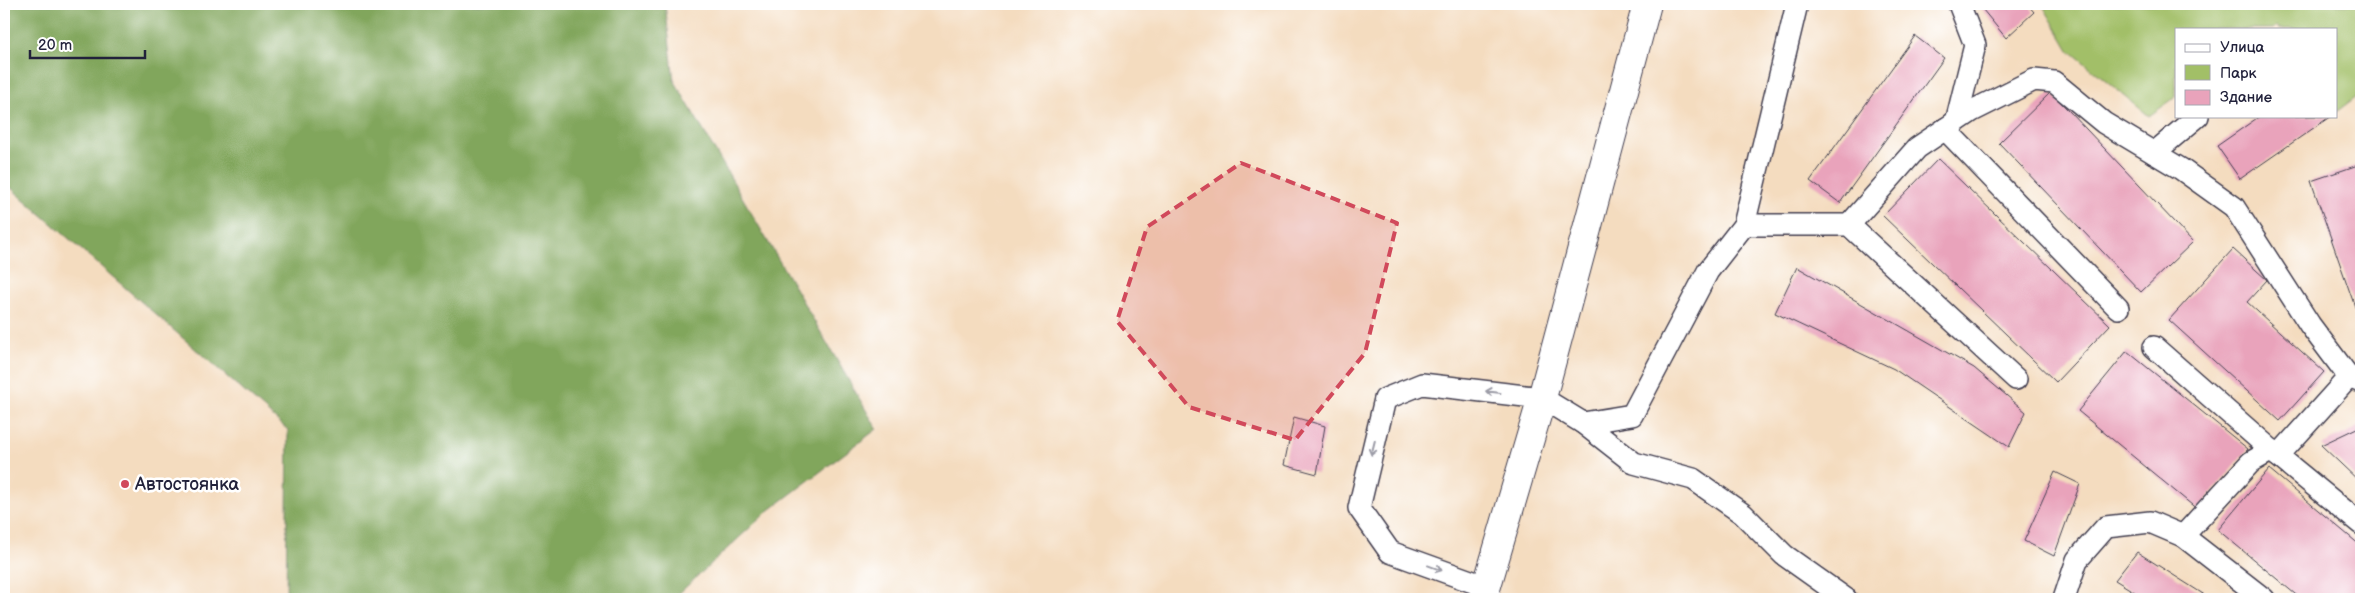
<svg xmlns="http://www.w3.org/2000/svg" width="2365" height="603" font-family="'Balsamiq Sans',sans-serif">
<rect width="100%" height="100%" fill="#fff"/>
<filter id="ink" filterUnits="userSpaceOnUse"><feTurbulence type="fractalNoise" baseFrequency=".02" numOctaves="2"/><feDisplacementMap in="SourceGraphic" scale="10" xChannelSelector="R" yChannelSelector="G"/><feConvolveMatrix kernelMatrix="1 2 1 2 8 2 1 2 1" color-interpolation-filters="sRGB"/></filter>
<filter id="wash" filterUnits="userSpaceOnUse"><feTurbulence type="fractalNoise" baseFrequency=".0096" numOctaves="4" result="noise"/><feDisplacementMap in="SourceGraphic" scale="20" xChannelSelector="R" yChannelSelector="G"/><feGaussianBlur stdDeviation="1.12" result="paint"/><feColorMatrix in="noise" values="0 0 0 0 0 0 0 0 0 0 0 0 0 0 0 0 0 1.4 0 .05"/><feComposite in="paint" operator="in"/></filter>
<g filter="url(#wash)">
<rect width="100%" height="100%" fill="#f4dcbf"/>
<path fill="#a2bf67" stroke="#627051" d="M2042,4H2361V93L2336,112V29H2279L2277,26L2273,29H2176V97L2149,116L2069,50Z"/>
<path fill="#81a65c" stroke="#52644c" d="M4,4H665L674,80L877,429L767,512L673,599H286L288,430L4,182Z"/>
<g id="blocks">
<g fill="#e9a3bb">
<path d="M1978,4H2027L2034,12L2006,38Z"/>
<path d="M1915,36L1944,58L1840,203L1810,181Z"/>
<path d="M2051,92L2193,242L2141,292L1999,143Z"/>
<path d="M2260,116H2331L2240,179L2217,146Z"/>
<path d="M1938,159L2110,325L2056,382L1883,216Z"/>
<path d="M2361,164V324L2311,181Z"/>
<path d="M2233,249L2267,280L2247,302L2324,372L2280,421L2169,320Z"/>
<path d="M1797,267L1974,368L2026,412L2009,447L1894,369L1775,313Z"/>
<path d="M2127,351L2248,449L2198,510L2078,411Z"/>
<path d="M1294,417L1325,426L1317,474L1284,465Z"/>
<path d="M2361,426V483L2321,445Z"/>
<path d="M2269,469L2361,546V599H2301L2218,530Z"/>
<path d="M2055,472L2080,484L2054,556L2024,541Z"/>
<path d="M2137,552L2211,599H2146L2115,580Z"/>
</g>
</g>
</g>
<g filter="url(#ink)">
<use href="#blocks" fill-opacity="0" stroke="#423e4f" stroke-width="1"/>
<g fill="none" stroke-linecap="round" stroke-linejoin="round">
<defs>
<g id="service">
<path d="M1956,122L1975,45L1959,4"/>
<path d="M1945,129L2118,308"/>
<path d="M2154,153L2198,116"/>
<path d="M1744,225L1797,4"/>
<path d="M1849,225L1917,148L1972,111L2034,80L2054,82L2104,123L2181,169L2234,207L2310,325L2349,377L2361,382"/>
<path d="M2154,347L2278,456"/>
<path d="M2349,377L2278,456L2361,524"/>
<path d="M1583,423L1632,415L1708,271L1744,225H1849L2016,379"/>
<path d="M1487,587L1390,552L1359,508L1385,399L1422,384L1542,398L1583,423L1634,463L1693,479L1743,514L1784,555L1846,599"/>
<path d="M2064,599L2077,560L2106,527L2150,522L2183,536"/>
<path d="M2264,599L2183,536L2251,462L2272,450"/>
</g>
<path id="tertiary" d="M1483,599L1542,398L1647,4"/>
</defs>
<use href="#service" stroke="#423e4f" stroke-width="24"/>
<use href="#tertiary" stroke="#423e4f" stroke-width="30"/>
<use href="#service" stroke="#fff" stroke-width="21"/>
<use href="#tertiary" stroke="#fff" stroke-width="28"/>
</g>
<defs><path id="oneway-shaft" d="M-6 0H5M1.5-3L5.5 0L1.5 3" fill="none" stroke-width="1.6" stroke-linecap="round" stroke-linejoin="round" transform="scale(1.25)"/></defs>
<g stroke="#9c9ca7">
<use href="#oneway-shaft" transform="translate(1493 392) rotate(-173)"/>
<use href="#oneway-shaft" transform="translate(1373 448) rotate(104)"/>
<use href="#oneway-shaft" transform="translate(1435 568) rotate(20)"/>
</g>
</g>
<path fill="#d1495b" fill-opacity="0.2" stroke="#d1495b" stroke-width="4" stroke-dasharray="10 6" stroke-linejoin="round" d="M1241,163L1397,223L1365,353L1295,440L1189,407L1117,321L1147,227Z"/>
<circle fill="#d1495b" stroke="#fff" stroke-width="2" cx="125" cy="484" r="5"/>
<g text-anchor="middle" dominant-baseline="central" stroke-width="5" stroke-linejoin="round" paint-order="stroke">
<g font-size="18" fill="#22223b" stroke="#fff" text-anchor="start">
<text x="135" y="484">Автостоянка</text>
</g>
</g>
<rect width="2365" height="603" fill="none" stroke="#fff" stroke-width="20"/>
<rect x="2175" y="28" width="162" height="90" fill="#ffffff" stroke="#a7a7b1"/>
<rect x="2185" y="44" width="25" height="8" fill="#ffffff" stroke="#a7a7b1"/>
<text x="2220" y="52" font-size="15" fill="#22223b">Улица</text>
<rect x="2185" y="65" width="25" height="15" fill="#a2bf67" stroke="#a7a7b1"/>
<text x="2220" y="78" font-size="15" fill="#22223b">Парк</text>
<rect x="2185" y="90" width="25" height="15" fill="#e9a3bb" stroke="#a7a7b1"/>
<text x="2220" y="102" font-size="15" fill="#22223b">Здание</text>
<path d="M30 50v8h115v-8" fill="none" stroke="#22223b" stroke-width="2.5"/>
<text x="38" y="50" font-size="15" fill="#22223b" stroke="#ffffff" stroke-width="4" paint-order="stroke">20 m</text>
</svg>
